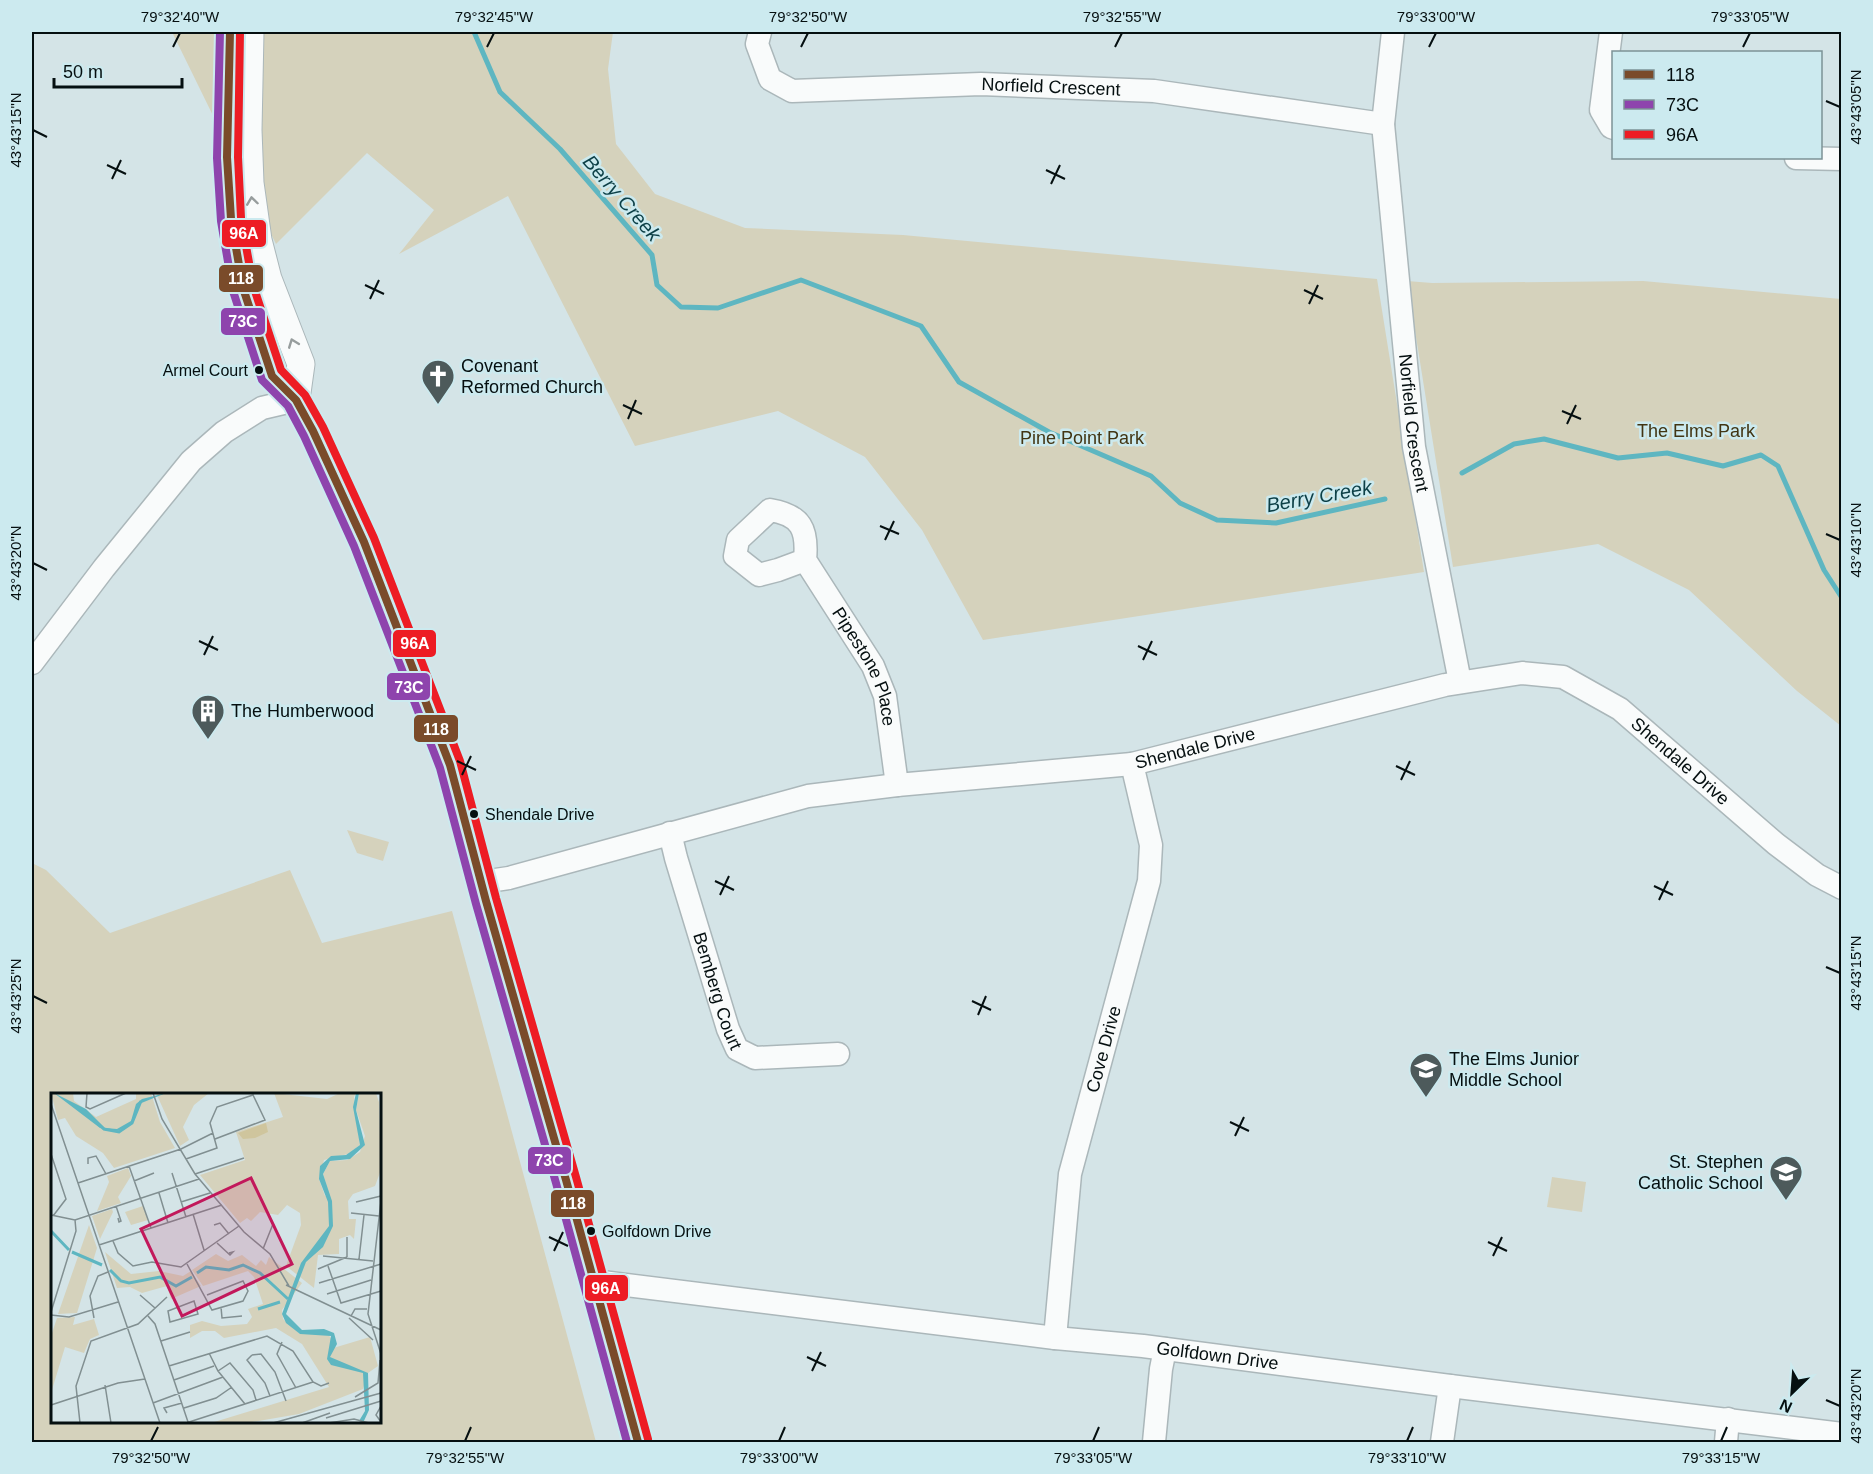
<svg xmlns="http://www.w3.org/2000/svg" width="1873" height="1474" font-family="Arial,sans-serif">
<rect width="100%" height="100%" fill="#d4e4e7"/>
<g fill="#d5d2bc" fill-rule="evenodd">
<path d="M172,32H613L608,69L616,144L655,194L745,228L903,235L1377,279L1424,572L983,640L922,530L865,457L778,411L635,446L508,196L399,254L434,210L367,153L276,244Z"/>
<path d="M1407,281L1432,283L1643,281L1841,299V726L1797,691L1689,590L1598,544L1453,567Z"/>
<path d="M347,830L389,842L383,861L357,853Z"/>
<path d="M32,863L46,870L110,933L290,870L322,943L452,911L596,1442H32ZM380,1094V1422H52V1094Z"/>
<path d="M1552,1177L1586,1182L1582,1212L1547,1207Z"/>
</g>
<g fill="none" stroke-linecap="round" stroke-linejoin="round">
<g stroke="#5eb6c1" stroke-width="5">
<path d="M474,32L500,92L560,149L652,255L657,285L681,307L718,308L801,280L921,326L959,382L1049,432L1151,476L1180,503L1217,520L1276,523L1385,499"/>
<path d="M1462,473L1514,444L1544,439L1618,458L1667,453L1723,466L1761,455L1778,466L1824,570L1842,598"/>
</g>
<defs>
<g id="minor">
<path id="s1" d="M760,32L757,44L770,79L792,91L981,84L1154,91L1383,124"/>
<path id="s2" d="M1393,32L1383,124L1414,447L1460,682"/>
<path d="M1611,32L1601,110L1611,127L1614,128"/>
<path d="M1796,158L1842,159"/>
<path id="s3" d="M805,560L778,570L759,575L735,556L738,540L770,510C801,515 808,529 805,560L873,666L885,696L897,785"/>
<path d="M32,663L104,568L191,461L224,432L262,408L296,400"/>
<path id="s4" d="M670,833L676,858L728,1029L737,1049L755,1058L838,1054"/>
<path id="s5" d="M482,882L509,878L808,796L897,785L1132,764L1445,685L1522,673L1563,677L1620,709L1776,844L1817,875L1842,888"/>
<path id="s6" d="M594,1281L1055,1338L1143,1346L1450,1386L1842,1434"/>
<path id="s7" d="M1055,1338L1070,1174L1149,881L1151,845L1132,764"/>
<path d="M1154,1442L1161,1369L1165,1349"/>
<path d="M1442,1442L1450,1386"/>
<path d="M1726,1442L1728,1419"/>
</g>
<g id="major">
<path d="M230,32L227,157L231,219L243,288L272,376L296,400L313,431L364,542L450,765L486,901L566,1180L638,1442"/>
<path d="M250,32L248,130L250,183L258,240L268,279L301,364L296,400"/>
</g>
</defs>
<use href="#minor" stroke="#abb7ba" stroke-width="25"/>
<use href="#major" stroke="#abb7ba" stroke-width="29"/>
<use href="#minor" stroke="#f9fbfb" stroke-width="22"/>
<use href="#major" stroke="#f9fbfb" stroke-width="27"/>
<defs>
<path id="bus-1" d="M230,32L227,157L231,219L243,288L272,376L296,400L313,431L364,542L450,765L486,901L566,1180L638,1442"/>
<path id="bus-2" d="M220,32L217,158L221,221L233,291L262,380L288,406L304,436L354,546L440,768L476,904L556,1183L627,1442"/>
<path id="bus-3" d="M240,32L238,157L241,218L253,285L281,370L305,395L323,427L374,538L460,761L496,898L576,1177L648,1439"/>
</defs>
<use href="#bus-1" stroke="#cceaef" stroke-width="12"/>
<use href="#bus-2" stroke="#cceaef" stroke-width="12"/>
<use href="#bus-3" stroke="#cceaef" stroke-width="12"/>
<use href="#bus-1" stroke="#7a4b2a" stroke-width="8"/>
<use href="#bus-2" stroke="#8e44ad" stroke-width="8"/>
<use href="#bus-3" stroke="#ed1c24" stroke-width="8"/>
</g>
<defs><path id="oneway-chevron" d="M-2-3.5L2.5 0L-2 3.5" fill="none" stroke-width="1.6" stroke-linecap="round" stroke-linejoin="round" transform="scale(1.5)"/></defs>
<g stroke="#979d9d">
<use href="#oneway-chevron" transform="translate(252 201) rotate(-98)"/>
<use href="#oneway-chevron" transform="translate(293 343) rotate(-111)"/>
</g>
<path fill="none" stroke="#050f10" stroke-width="2" d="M173,47L180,33M487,47L494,33M801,47L808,33M1115,47L1122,33M1429,47L1436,33M1743,47L1750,33M1826,101L1840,107M33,130L47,137M107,165L126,174M1046,170L1065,179M112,179L121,160M1051,184L1060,165M365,285L384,294M1304,290L1323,299M370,299L379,280M1309,304L1318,285M623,405L642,414M1562,411L1581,419M628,419L636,400M1567,424L1576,405M880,526L899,534M1826,534L1840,540M885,540L894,521M33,563L47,570M199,641L218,650M1138,646L1157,655M204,655L213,636M1143,660L1152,641M457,761L476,770M1396,766L1415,775M462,775L471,756M1401,780L1410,761M715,881L734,890M1654,886L1673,895M720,895L729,876M1659,900L1668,881M1826,967L1840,973M33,996L47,1003M972,1001L991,1010M978,1015L986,996M1230,1122L1249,1131M1235,1136L1244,1117M549,1237L568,1246M1488,1242L1507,1251M554,1251L563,1232M1493,1256L1502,1237M807,1357L826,1366M812,1371L821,1352M1826,1400L1840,1406M151,1441L158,1427M465,1441L471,1427M779,1441L785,1427M1093,1441L1099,1427M1407,1441L1413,1427M1721,1441L1727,1427"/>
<defs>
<symbol id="church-pin" viewBox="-11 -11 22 30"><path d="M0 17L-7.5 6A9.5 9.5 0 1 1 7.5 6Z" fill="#4d5a5b" stroke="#cceaef"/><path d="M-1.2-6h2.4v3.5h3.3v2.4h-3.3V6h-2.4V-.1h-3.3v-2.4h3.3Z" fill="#fff"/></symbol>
<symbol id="building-pin" viewBox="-11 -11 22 30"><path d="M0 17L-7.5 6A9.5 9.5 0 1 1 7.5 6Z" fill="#4d5a5b" stroke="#cceaef"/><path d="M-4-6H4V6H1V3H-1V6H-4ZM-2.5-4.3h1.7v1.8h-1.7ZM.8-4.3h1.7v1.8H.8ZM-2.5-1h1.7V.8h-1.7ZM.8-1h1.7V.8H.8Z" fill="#fff"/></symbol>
<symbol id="school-pin" viewBox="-11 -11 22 30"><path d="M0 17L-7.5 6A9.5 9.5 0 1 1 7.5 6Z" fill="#4d5a5b" stroke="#cceaef"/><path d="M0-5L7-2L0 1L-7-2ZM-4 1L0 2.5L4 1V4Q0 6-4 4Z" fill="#fff"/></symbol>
</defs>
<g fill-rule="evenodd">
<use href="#church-pin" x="419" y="357" width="38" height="52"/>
<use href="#building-pin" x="189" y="692" width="38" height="52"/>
<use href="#school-pin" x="1407" y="1050" width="38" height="52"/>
<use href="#school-pin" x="1767" y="1153" width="38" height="52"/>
</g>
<g fill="#050f10" stroke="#cceaef" stroke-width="2">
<circle cx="259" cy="370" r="5"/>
<circle cx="474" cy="814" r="5"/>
<circle cx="591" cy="1231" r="5"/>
</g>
<g text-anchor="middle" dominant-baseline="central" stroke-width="5" stroke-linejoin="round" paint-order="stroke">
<g font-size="16" fill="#050f10" stroke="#cceaef" text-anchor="start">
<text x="248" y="370" text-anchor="end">Armel Court</text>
<text x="485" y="814">Shendale Drive</text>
<text x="602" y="1231">Golfdown Drive</text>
</g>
<g font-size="18" fill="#050f10" stroke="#cceaef">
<text stroke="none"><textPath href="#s1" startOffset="334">Norfield Crescent</textPath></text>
<text stroke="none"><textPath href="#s2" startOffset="393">Norfield Crescent</textPath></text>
<text stroke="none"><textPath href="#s3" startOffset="333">Pipestone Place</textPath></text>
<text stroke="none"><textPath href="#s5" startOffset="728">Shendale Drive</textPath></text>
<text stroke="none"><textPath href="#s5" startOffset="1250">Shendale Drive</textPath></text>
<text stroke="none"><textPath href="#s4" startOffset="165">Bemberg Court</textPath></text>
<text stroke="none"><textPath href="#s7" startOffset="294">Cove Drive</textPath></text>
<text stroke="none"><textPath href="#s6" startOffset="628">Golfdown Drive</textPath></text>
</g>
<g font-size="18" fill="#050f10" stroke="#cceaef" text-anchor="start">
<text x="461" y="366">Covenant<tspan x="461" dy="21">Reformed Church</tspan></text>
<text x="231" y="711">The Humberwood</text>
<text x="1449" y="1059">The Elms Junior<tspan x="1449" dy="21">Middle School</tspan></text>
<text x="1763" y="1162" text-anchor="end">St. Stephen<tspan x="1763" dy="21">Catholic School</tspan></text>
</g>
<g font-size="18" fill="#423513" stroke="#cceaef">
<text x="1696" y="431">The Elms Park</text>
<text x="1082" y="438">Pine Point Park</text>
</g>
<g font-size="20" font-style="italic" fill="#0c3f46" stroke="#cceaef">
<text transform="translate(622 198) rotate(49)">Berry Creek</text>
<text transform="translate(1319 496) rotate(-10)">Berry Creek</text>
</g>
</g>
<g transform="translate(51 1093)">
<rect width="330" height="330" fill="#d4e4e7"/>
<path d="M0,0H22L23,8L45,24L85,6V0H100L109,29L124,55L63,75L52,60L25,43L14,25L7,27ZM105,0H158L143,12L132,34L138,47L129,53ZM223,0L276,6L289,0H305L303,4L309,52L297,61L273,67L268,86L274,103L278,101L272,81L279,68L296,67L309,59L314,43L305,17L308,0H325L328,9L330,77L324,93L302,101L297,108L298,126H305L303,146L299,142L288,146V161L267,162L263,195L235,173L250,132L249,120L236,112L227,122L209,119L200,128L196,125L189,130L149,82L194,67L185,39L232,24ZM77,75L80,83L67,104L70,110L46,118L58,89L56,83ZM92,113L97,127L80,132L74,119ZM61,116L62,119L49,146L41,123ZM38,132L46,155L26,220L7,221ZM54,159L80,181L108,178L132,183L140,178L150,193L120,206L116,193L91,200L79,194L66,195ZM165,161L177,168L191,162L205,173L210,167L215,172L218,164L251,190L231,217L232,226L249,241H277L281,247L279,256L319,244L327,273L317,280L312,296L248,321L195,330H160L278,294L251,251L225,235L173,245L164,238H151L139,245V232L151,228L170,233L196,231L201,224L197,216L212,211L203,184L197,178L152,193L141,177ZM24,224L22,232L43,226L48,242L39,246L33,260L14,254L0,300V243L6,225Z" fill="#d5d2bc"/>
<path d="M215,30L217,39L204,45L192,46L187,40Z" fill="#cfc59d"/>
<path d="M3,0L35,16L54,35L66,36L80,28L85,11L91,6L115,0L88,11L81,30L67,38L49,35ZM305,0H308L305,17L314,52L299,66L279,68L272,81L281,108L282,133L272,154L255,169L235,221L251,237L273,236L283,240L286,251L279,264L317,280L318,317L312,330L308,328L314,318L312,280L280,272L276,266L280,243L249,241L235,230L231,221L250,170L278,133L277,109L268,86L269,73L280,63L295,62L309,52L302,14Z" fill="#5eb6c1"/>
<path fill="none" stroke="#5eb6c1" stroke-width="3" d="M44,28L53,36L68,39L81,30L90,8M0,138L18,157M21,159L51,172M59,177L70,188L78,190L109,184L125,193L141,184M146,180L155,174L178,177L192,172L209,180L237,206M207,216L229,209"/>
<path fill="none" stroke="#818f91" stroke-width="1.5" d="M36,0L35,14L39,16L75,0M102,0L111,26L144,81L193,139L219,161L238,193M0,11L109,330M0,61L15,106L2,123M135,66L166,55L159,30L166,14L202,2L214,27L164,46M37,71V65L45,63L55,81M78,73L100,135M121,80L135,124M144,81L193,65M83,88L103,80M27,90L130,56L162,40M108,100L117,130M330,108L317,221L330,261M130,109L159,100M305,109L330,103M65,113L70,128L68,129L67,125M300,120L328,123M142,121L153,157M0,122L24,127L148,86M163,132L169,130L178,141M62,148L67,160L82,173L101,169L130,174L188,133M166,150L179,162L182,159L178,160M48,152L171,112M212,156L222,131M272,163L322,168M296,164V144M308,166L313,122M136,171L161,217L192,208L197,198L192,188L156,202M277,173L290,210L330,198M267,176L296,164M268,190L330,171M235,192L330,237M276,201L320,187M89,202L104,215M143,208L147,221L119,229L117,218ZM170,214L171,225L191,223M0,219L25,138L24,127M0,222L18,224L67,209M97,223L104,231L137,329M300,223L304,216H316M43,225L39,203L47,183L57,179M298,225L322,247M110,248L139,239M231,249L226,261L245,295M158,260L167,278L194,311M201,262L210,261L224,279L235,308M201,262L196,267L214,290L219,303M118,273L216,243L242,258L262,289L270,293L278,290M167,278L179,270L202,297L205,307M123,287L163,273M54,292L60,330M304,304L327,290L329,267M102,310L172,284M0,312L67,290L94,286M330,313L325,322L330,329M133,315L165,305L181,294M116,320L113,315L131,310M275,325L330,308M29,330L25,293L40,248L87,231L116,204M135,330L262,289M222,330L330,300M251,330L279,320M278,330L303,326L318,330"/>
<path fill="#c2185b" fill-opacity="0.15" stroke="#c2185b" stroke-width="3" d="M200,85L241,171L131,223L90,136Z"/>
<rect width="330" height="330" fill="none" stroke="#050f10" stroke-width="3"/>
</g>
<g stroke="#cceaef" stroke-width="2">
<rect x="221" y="219" width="46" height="29" rx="6" fill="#ed1c24"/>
<rect x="218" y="264" width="46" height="29" rx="6" fill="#7a4b2a"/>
<rect x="220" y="307" width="46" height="29" rx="6" fill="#8e44ad"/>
<rect x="392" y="629" width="45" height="29" rx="6" fill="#ed1c24"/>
<rect x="386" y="672" width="45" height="29" rx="6" fill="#8e44ad"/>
<rect x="413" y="714" width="46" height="29" rx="6" fill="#7a4b2a"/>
<rect x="527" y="1146" width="45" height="29" rx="6" fill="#8e44ad"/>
<rect x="550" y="1189" width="45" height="29" rx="6" fill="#7a4b2a"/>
<rect x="584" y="1274" width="45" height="28" rx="6" fill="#ed1c24"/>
</g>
<g font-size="16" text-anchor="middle" font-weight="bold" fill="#fff">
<text x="244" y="239">96A</text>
<text x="241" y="284">118</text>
<text x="243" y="327">73C</text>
<text x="415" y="649">96A</text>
<text x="409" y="693">73C</text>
<text x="436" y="735">118</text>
<text x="549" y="1166">73C</text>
<text x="573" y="1209">118</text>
<text x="606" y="1294">96A</text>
</g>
<rect width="1873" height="1474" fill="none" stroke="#cceaef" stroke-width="66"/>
<rect x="1612" y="51" width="210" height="108" fill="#cceaef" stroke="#7c9296" stroke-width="1.5"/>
<rect x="1624" y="70" width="30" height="9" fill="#7a4b2a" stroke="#7c9296" stroke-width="1.5"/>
<text x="1666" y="81" font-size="18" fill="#050f10">118</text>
<rect x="1624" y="100" width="30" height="9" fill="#8e44ad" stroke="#7c9296" stroke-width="1.5"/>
<text x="1666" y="111" font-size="18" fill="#050f10">73C</text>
<rect x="1624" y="130" width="30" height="9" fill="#ed1c24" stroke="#7c9296" stroke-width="1.5"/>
<text x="1666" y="141" font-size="18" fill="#050f10">96A</text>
<g transform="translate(1792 1393) rotate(205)" stroke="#cceaef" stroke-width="4.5" paint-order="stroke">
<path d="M0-4.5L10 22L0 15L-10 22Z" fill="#050f10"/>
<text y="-9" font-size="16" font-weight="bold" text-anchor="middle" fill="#050f10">N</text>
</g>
<path d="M54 78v9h128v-9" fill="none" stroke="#050f10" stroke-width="3"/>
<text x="63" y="78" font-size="18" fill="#050f10" stroke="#cceaef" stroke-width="4.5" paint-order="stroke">50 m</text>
<rect x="33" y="33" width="1807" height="1408" fill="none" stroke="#050f10" stroke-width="2"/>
<g font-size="15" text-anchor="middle" fill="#050f10">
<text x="180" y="22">79°32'40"W</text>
<text x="494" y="22">79°32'45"W</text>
<text x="808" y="22">79°32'50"W</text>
<text x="1122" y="22">79°32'55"W</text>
<text x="1436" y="22">79°33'00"W</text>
<text x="1750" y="22">79°33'05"W</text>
<text transform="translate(1856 107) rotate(-90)" y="5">43°43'05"N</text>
<text transform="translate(16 130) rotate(-90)" y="5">43°43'15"N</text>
<text transform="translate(1856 540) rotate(-90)" y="5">43°43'10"N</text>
<text transform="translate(16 563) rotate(-90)" y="5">43°43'20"N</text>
<text transform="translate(1856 973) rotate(-90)" y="5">43°43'15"N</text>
<text transform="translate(16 996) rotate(-90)" y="5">43°43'25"N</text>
<text transform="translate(1856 1406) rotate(-90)" y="5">43°43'20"N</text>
<text x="151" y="1463">79°32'50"W</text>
<text x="465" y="1463">79°32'55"W</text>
<text x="779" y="1463">79°33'00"W</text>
<text x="1093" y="1463">79°33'05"W</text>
<text x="1407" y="1463">79°33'10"W</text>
<text x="1721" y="1463">79°33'15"W</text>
</g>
</svg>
